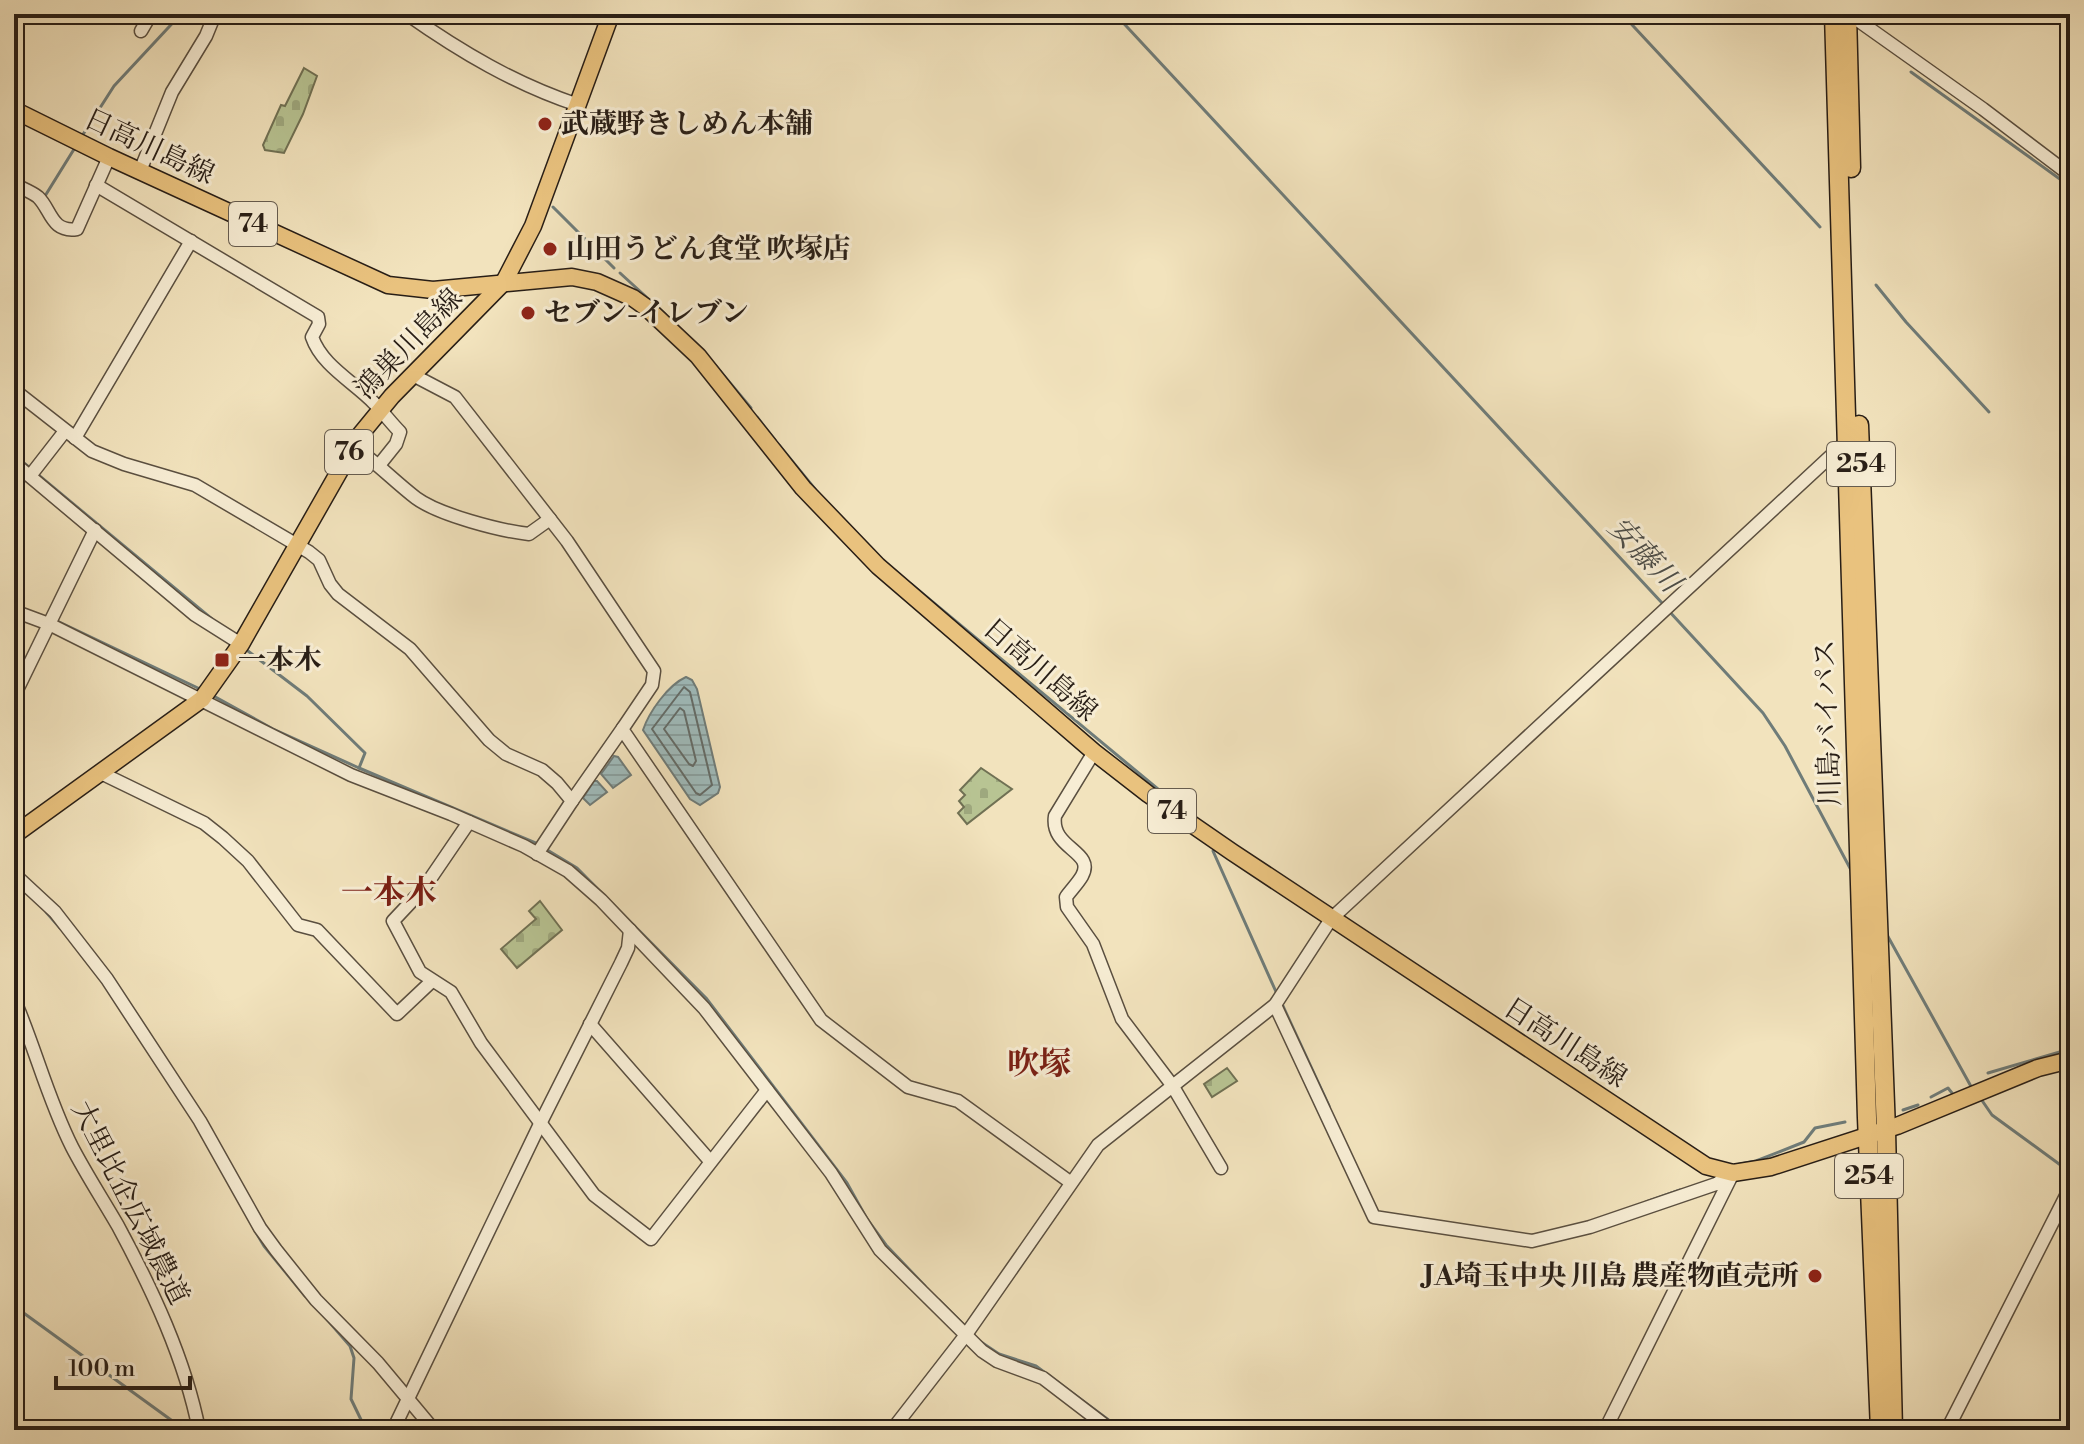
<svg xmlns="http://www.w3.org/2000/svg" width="2084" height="1444" font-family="'Libre Bodoni','Noto Serif JP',serif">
<defs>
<pattern id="cemetery-stones" width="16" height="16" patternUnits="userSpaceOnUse" patternTransform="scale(2)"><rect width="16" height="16" fill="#b8c493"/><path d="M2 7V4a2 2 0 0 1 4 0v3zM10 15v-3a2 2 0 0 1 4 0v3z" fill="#9ea87e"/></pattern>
<pattern id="water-rules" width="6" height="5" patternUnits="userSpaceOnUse" patternTransform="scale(2)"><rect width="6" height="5" fill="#9fbbbb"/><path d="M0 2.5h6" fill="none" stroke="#89a0a0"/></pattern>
</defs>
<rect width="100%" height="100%" fill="#f2e3bd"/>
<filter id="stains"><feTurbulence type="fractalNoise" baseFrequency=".0025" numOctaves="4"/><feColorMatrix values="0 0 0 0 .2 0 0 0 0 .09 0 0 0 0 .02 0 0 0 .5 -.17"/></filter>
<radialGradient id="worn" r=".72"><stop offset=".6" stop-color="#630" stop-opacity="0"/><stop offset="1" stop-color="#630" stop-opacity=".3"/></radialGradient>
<g fill="url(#cemetery-stones)" stroke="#707154" stroke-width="2">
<path d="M304,68L317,76L303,114L284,153L265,150L263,145L281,105L285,106Z"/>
<path d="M981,768L1012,789L967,824L958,813L964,807L959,801L965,795L960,790Z"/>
<path d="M540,901L562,930L517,968L501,949L536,919L529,911Z"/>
<path d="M1227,1068L1237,1081L1212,1097L1204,1084Z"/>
</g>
<g fill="url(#water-rules)" stroke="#6f7c79" stroke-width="2">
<path d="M686,677L692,680L697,689L720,787L718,793L700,805L690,799L643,730C649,712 668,685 686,677Z"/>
<path d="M614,756L618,757L631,775L613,788L601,774Z"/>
<path d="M594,781H597L607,792L590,805L583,798Z"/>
</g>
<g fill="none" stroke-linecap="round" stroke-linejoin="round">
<g stroke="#646c68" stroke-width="2">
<path d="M684,687L690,692L712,785L700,795L696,793L652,729Z"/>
<path d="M680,708L684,711L696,761L693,766L689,764L664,729Z"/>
</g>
<g stroke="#6f7c79" stroke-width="3">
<path d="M1115,14L1663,604"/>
<path d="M1622,14L1820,227"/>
<path d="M1911,72L2064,182L2070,189"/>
<path d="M82,136L114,86L181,14"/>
<path d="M45,196L76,146"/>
<path d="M553,207L614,268"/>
<path d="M620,273L665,314"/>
<path d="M1876,285L1906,322L1989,412"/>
<path d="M715,365L751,408"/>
<path d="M757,417L775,440"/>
<path d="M779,445L815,489"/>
<path d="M14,455L30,468"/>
<path d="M36,473L212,619"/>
<path d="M911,584L1176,804"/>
<path d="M1668,610L1763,713L1785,746L1851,870"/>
<path d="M55,620L200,689"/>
<path d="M244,648L307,696L365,753L359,768"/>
<path d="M210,694L273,729L359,768L538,844"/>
<path d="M544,848L577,868L706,998L847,1183L867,1219L886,1245L925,1286"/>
<path d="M1213,851L1277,994"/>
<path d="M46,912L60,928"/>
<path d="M1886,933L1973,1090"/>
<path d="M1282,1004L1329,1106"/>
<path d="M1988,1073L2070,1049"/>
<path d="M1931,1097L1948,1088L1952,1093"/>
<path d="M1981,1099L1992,1115L2070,1172"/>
<path d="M1903,1110L1918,1105"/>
<path d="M1730,1166L1756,1161L1804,1142L1815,1128L1845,1122"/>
<path d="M1646,1202L1680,1190"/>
<path d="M254,1229L264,1246L305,1296"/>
<path d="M939,1300L965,1326"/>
<path d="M14,1306L178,1425"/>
<path d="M324,1316L350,1346L354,1358L351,1399L366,1430"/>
<path d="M981,1342L999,1354L1036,1366L1122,1430"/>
</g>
<defs>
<g id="minor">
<path d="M407,14C461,52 515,84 578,105"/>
<path d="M1849,14L1983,109L2070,175"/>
<path d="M141,31L151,14"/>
<path d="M140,171L172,92L206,36L215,14"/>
<path d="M14,184C21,188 32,192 38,197C51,209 51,233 77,229L109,157"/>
<path d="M96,185L318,317L319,324L312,337C322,366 354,382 374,403C383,412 391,423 400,432L396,444L380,464"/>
<path d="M413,375L455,397L567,541L654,671L652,685L623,728L624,732L821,1020L908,1087L958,1101L1070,1182"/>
<path d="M14,390L92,451L124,464L195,485L309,552L319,560L330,584L338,594L410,649L489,740L506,754L542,770L557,783L572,801L537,854"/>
<path d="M75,438L191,241"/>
<path d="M353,446C376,462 394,481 416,498C439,515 501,531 529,534L550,519"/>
<path d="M14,463L195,615L241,644"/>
<path d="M30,476L65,431"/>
<path d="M14,611L49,624L351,775L451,814L524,846L568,871L601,900L704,1008L831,1173L880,1250L982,1351L997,1361L1043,1378L1111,1430"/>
<path d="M14,696L95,530"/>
<path d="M1094,752L1055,816C1050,849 1096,851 1082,876C1078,883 1071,890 1066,897L1067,907L1093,944L1122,1019L1172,1085L1221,1168"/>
<path d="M101,773L204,823L223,838L248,861L298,925L317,930L397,1014L432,981"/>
<path d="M572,801L623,728"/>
<path d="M469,822L424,888L393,921L420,972L451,992L481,1043L594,1195L651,1239L767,1090"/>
<path d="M14,874L55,912L107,979L200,1121L260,1228L276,1250L316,1300L378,1363L434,1430"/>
<path d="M14,999C35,1047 48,1100 72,1147C86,1174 103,1200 118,1226C152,1289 185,1359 199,1430"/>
<path d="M1275,1005L1374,1217L1532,1241L1590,1227L1716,1184L1733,1173L1605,1430"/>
<path d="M590,1024L710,1161"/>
<path d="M393,1430L540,1124L621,963L628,948L630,930"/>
<path d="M892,1430L965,1336L1098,1145L1275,1005L1331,919L1848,440"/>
<path d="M1947,1430L2070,1188"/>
</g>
<g id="major">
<path d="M14,110L109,157L388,285L433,290L572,277L597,282L633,298L647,308L698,356L803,488L878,566L1094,752L1148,794L1232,852L1706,1166L1733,1173L1771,1167L1897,1126L2038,1068L2070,1060"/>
<path d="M14,835L202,699L241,644L360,435L392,396L504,282L533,226L611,14"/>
</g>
<g id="highway">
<path d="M1834,14L1867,1118L1880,1430"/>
<path d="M1847,14L1851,168"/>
<path d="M1859,425L1886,1130L1893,1430"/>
</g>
</defs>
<use href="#minor" stroke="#5a4f40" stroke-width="15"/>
<use href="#major" stroke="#281e16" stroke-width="19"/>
<use href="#highway" stroke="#281e16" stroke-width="21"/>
<use href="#minor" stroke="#f7edd4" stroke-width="12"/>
<use href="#major" stroke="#e9c27e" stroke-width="16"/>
<use href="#highway" stroke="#e9c27e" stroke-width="18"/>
</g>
<g fill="#8f2418" stroke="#f7edd4" stroke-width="3">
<circle cx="545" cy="124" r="8"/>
<circle cx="550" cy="249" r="8"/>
<circle cx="528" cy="313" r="8"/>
<rect x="214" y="652" width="16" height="16" rx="4"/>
<circle cx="1815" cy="1276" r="8"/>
</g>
<g text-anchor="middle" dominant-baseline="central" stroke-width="6" stroke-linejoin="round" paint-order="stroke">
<g fill="#f7edd4" stroke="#665c4f" stroke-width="2">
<rect x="229" y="202" width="48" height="44" rx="6"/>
<rect x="325" y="430" width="48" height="44" rx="6"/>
<rect x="1827" y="442" width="68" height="44" rx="6"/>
<rect x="1148" y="789" width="48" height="44" rx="6"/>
<rect x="1835" y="1154" width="68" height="44" rx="6"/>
</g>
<g font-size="26" font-weight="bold" fill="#281e16">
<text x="253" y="224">74</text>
<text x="349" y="452">76</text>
<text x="1861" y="464">254</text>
<text x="1172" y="811">74</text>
<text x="1869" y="1176">254</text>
</g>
<g font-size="28" font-weight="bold" fill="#281e16" stroke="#f7edd4" text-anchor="start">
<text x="561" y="124">武蔵野きしめん本舗</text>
<text x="566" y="249">山田うどん食堂 吹塚店</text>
<text x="544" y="313">セブン-イレブン</text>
<text x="238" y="660">一本木</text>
<text x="1799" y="1276" text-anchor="end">JA埼玉中央 川島 農産物直売所</text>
</g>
<g font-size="28" fill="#281e16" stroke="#f7edd4">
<text transform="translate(149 147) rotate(25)">日高川島線</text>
<text transform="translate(409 344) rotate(-46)">鴻巣川島線</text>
<text transform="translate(1040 670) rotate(41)">日高川島線</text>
<text transform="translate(1828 723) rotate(-92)">川島バイパス</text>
<text transform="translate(1565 1043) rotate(33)">日高川島線</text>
<text transform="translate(130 1203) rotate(63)">大里比企広域農道</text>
</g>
<g font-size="30" font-style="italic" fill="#4c4d48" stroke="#f7edd4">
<text transform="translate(1644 555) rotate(47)">安藤川</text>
</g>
<g font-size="32" font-weight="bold" fill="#7a1f14" stroke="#f7edd4">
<text x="389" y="893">一本木</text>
<text x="1039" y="1064">吹塚</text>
</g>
</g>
<rect width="2084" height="1444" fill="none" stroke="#f2e3bd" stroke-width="48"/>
<rect x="16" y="16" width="2052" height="1412" fill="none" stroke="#281e16" stroke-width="4"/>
<rect x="24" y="24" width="2036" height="1396" fill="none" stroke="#281e16" stroke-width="2"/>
<path d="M56 1376v12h134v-12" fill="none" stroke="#281e16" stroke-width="4"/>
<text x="68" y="1376" font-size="24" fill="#281e16" stroke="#f7edd4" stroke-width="6" paint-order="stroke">100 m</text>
<rect width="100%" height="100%" filter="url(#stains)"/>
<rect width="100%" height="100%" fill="url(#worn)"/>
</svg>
